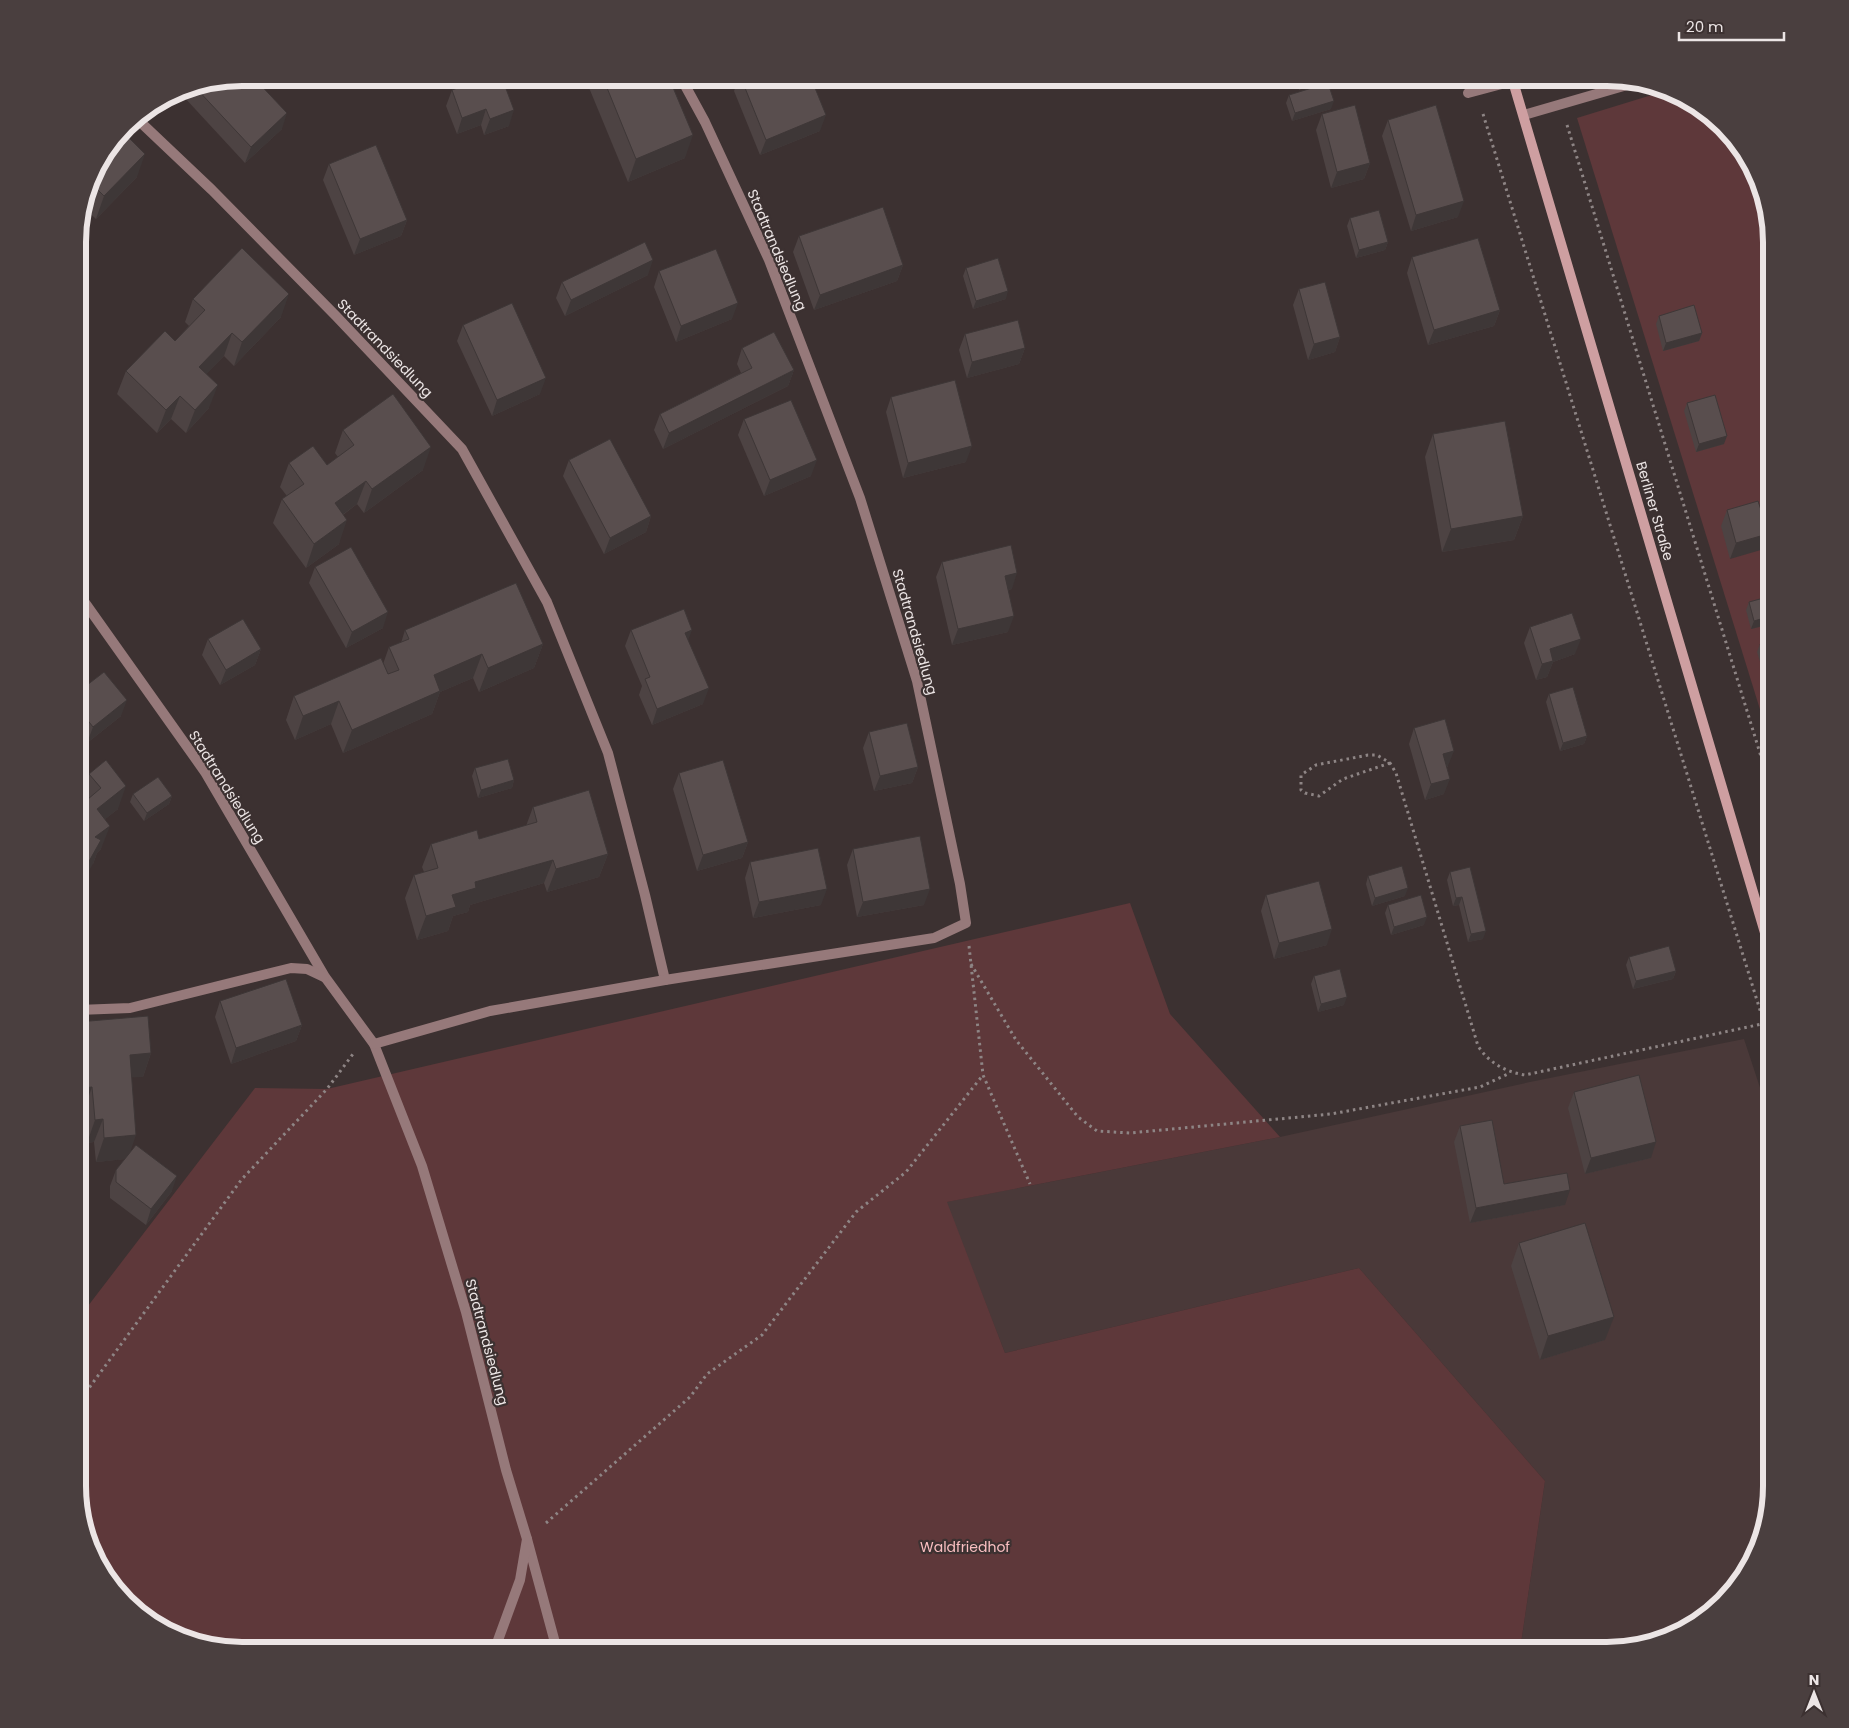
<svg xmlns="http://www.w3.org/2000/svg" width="1849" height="1728" font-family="Poppins,sans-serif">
<rect width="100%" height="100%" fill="#3c3131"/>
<path fill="#4a3939" d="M1744,1039L1771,1121V1486L1759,1549L1723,1603L1670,1638L1607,1650H1520L1545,1481L1359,1268L1005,1353L946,1202L1280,1137L1530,1082Z"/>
<g fill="#5e383a">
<path d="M1668,90L1724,126L1759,179L1771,231V745L1577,118Z"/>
<path d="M1130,903L1170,1014L1280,1137L947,1202L1005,1353L1359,1268L1545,1481L1520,1650H242L179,1638L125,1602L90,1549L78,1497V1319L255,1088L327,1089Z"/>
</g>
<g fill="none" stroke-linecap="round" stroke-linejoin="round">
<g stroke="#8e8585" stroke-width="3" stroke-dasharray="2.5 4" stroke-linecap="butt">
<path d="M1483,114L1764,1023"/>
<path d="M1567,125L1771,789"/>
<path d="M1390,763L1343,779L1319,796L1305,793L1301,790V775L1316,765L1368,755H1377L1390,763L1396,773L1478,1046C1489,1063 1506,1072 1525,1075L1771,1022"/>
<path d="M969,946L983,1075L1030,1184"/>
<path d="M971,964L1016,1040L1078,1117L1097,1131L1130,1133L1331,1114L1480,1087L1510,1073"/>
<path d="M78,1403L242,1179L327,1089L353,1054"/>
<path d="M546,1523L690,1397L707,1374L762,1335L856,1212L906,1172L983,1075"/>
</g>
<g stroke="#96797a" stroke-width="10">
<path d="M1468,93L1513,81"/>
<path d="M527,1539L557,1650"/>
</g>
<g stroke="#96797a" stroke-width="10">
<path d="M1524,115L1634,83"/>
<path d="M135,117L212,190L336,316L462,449L547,602L608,753L645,895L665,980"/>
<path d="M78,593L205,772L325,977L374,1044L422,1166L466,1312L506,1470L527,1539L520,1580L497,1643L491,1650"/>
<path d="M78,1010L130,1008L291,968L307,969L324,977"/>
<path d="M374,1044L490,1011L665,980L934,938L966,923L960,884L917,681L860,498L769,260L705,122L681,78"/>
</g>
<path stroke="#ce9fa1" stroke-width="10" d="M1512,78L1771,953"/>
</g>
<g fill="#4d4343">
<path d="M242,78L282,129L245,163L184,97L187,88Z"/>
<path d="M485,78L509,126L484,135L481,125L457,134L446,106L452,90Z"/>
<path d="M585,78H669L685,158L628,182Z"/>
<path d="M739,78H811L820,131L760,155L734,91Z"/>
<path d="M1283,78H1309L1300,90Z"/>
<path d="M1289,95L1331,109L1292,121L1286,103Z"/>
<path d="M1322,114L1370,163L1364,179L1331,188L1316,130Z"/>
<path d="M1388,120L1458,217L1411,231L1382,136Z"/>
<path d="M329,164L407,220L401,236L354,255L323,180Z"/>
<path d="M95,169L137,177L96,219L84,208Z"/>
<path d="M1350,218L1388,242L1385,250L1356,258L1347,226Z"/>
<path d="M799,236L903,265L897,281L814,310L793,252Z"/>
<path d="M1412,257L1500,310L1494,326L1428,345L1407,273Z"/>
<path d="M966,268L1006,299L973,309L963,276Z"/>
<path d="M659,271L732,319L676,342L654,287Z"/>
<path d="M648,275L565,316L556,298L562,282Z"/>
<path d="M1299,289L1340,337L1335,352L1308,360L1293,305Z"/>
<path d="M193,299L281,317L234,366L224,356L206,374L209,408L186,433L171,419L157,433L117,394L126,371L175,341L189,326L185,322Z"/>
<path d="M1659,316L1702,333L1699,341L1663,351L1656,324Z"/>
<path d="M463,325L540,394L492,416L457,341Z"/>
<path d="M965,334L1025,348L1019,364L967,378L959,350Z"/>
<path d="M742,348L794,370L788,386L663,449L654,430L660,414L741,373L737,364Z"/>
<path d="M891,397L966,462L903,478L886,412Z"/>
<path d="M1687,403L1724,444L1696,452L1684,411Z"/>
<path d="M744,419L811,476L764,496L738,435Z"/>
<path d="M343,430L423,470L364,513L357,504L343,515L339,544L306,568L273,523L282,499L287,496L280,487L289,463L327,465L338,457L335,453Z"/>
<path d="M1433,434L1523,516L1514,540L1442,552L1425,457Z"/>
<path d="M569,460L651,516L646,532L604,554L563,476Z"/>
<path d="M1727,510L1762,513L1730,559L1721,526Z"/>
<path d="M942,562L1012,589L1008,590V632L952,645L936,577Z"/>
<path d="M315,567L383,628L346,648L309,583Z"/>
<path d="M1771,596V624L1751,629L1746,610L1749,602Z"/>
<path d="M1530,627L1575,654L1553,662L1547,677L1536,680L1524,643Z"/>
<path d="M405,630L543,644L534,668L479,692L473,678L440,692L432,714L343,753L331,724L295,740L286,720L294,696L383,664L389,647L401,643Z"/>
<path d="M631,630L688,640L703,704L652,725L639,695L642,686L625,646Z"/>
<path d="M208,639L261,649L255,665L220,685L202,655Z"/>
<path d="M1760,644L1771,680L1766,681L1757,652Z"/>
<path d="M78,692L121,716L87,743L78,731Z"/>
<path d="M1549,694L1587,736L1584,744L1560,751L1546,702Z"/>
<path d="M1414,728L1448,766L1447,767L1444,794L1425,800L1409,744Z"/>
<path d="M869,732L918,767L912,783L874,791L863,748Z"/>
<path d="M475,768L514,780L512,788L478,798L472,776Z"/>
<path d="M679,773L748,842L742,858L697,871L673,789Z"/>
<path d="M89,774L118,809L105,819L101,849L97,853L93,864L81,805L84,802L80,797Z"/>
<path d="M133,794L172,796L169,804L144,821L130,802Z"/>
<path d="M533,807L608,854L599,877L547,892L544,883L470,905L468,912L453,916L448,931L417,940L405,898L414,875L424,872L422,867L431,844L479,839L526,826Z"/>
<path d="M853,849L924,905L857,917L847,865Z"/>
<path d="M750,862L821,905L753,918L745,878Z"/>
<path d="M1450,872L1483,939L1468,942L1459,905L1453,906L1447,880Z"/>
<path d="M1368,876L1405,896L1372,906L1366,884Z"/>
<path d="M1266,895L1327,945L1274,959L1261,911Z"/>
<path d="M1388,905L1424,925L1391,935L1385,913Z"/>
<path d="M1629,957L1676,971L1673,979L1633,989L1626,965Z"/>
<path d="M1314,976L1344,1005L1318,1012L1311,984Z"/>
<path d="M220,1001L302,1025L296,1041L231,1064L215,1017Z"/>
<path d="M78,1022L151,1053L143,1077H132L130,1152L172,1191L146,1225L110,1198V1186L116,1170L125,1159L96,1162L94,1142L87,1143L84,1110L78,1111Z"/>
<path d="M1574,1092L1651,1158L1585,1174L1568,1108Z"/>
<path d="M1460,1126L1504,1184L1565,1205L1470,1223L1454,1142Z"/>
<path d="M1519,1243L1605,1340L1540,1360L1511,1266Z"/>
</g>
<g fill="#3e3737">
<path d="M1304,78H1309L1300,90Z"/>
<path d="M1334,101L1331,109L1292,121L1295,113Z"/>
<path d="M486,109L481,125L457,134L462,118Z"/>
<path d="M514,110L509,126L484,135L490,119Z"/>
<path d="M287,113L282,129L245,163L251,147Z"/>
<path d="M826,115L820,131L760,155L766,140Z"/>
<path d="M693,135L685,158L628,182L636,159Z"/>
<path d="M145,154L137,177L96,219L104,196Z"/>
<path d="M1370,163L1364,179L1331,188L1337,172Z"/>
<path d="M1464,201L1458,217L1411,231L1416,215Z"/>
<path d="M407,220L401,236L354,255L360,239Z"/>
<path d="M1388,242L1385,250L1356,258L1359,250Z"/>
<path d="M653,260L648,275L565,316L571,300Z"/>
<path d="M903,265L897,281L814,310L820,295Z"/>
<path d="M1008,291L1006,299L973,309L976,301Z"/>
<path d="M289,294L281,317L234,366L242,342Z"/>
<path d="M738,303L732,319L676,342L681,326Z"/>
<path d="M1500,310L1494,326L1428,345L1434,330Z"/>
<path d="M232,333L224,356L191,390L199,367Z"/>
<path d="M1702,333L1699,341L1663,351L1666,343Z"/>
<path d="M1340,337L1335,352L1308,360L1314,344Z"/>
<path d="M1025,348L1019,364L967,378L972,362Z"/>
<path d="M794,370L788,386L663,449L669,433Z"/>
<path d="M546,378L540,394L492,416L497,400Z"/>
<path d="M218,385L209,408L186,433L195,410Z"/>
<path d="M180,396L171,419L157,433L166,410Z"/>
<path d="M1727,436L1724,444L1696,452L1699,444Z"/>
<path d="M972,446L966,462L903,478L908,463Z"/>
<path d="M431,447L423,470L364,513L372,489Z"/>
<path d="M817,460L811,476L764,496L770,480Z"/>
<path d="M366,481L357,504L326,527L335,503Z"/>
<path d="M651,516L646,532L604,554L610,538Z"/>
<path d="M1523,516L1514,540L1442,552L1451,529Z"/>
<path d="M347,520L339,544L306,568L314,544Z"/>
<path d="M1771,533V547L1730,559L1736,543Z"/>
<path d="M1017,573L1012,589L999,592L1005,576Z"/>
<path d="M388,612L383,628L346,648L352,632Z"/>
<path d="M1014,616L1008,632L952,645L958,629Z"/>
<path d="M1771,616V624L1751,629L1754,621Z"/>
<path d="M692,630L686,646L685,633Z"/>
<path d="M1581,639L1575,654L1553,662L1547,677L1536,680L1542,664L1550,649Z"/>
<path d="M543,644L534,668L479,692L488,668Z"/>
<path d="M261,649L255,665L220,685L226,670Z"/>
<path d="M482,654L473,678L440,692L432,714L343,753L352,730L434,675Z"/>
<path d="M1771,672V680L1766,681L1769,673Z"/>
<path d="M709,688L703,704L652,725L657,709Z"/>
<path d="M127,700L121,716L87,743L93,727Z"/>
<path d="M339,701L331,724L295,740L303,716Z"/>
<path d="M1587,736L1584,744L1560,751L1563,743Z"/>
<path d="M1454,751L1448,766L1437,770L1443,754Z"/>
<path d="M918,767L912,783L874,791L880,776Z"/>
<path d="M1450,779L1444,794L1425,800L1431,784Z"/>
<path d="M514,780L512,788L478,798L481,790Z"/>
<path d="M126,786L118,809L89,832L97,809Z"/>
<path d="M172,796L169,804L144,821L147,813Z"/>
<path d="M110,826L101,849L97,853L93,864L78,889V881L95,837Z"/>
<path d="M748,842L742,858L697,871L703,855Z"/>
<path d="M608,854L599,877L547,892L556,869Z"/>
<path d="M553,860L544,883L470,905L468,912L453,916L448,931L417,940L426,916L452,895L475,882Z"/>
<path d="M1408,888L1405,896L1372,906L1375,898Z"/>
<path d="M827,889L821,905L753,918L759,902Z"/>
<path d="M930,889L924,905L857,917L863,902Z"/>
<path d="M1462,897L1459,905L1453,906L1456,898Z"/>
<path d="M1427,917L1424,925L1391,935L1394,927Z"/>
<path d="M1332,929L1327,945L1274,959L1279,943Z"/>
<path d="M1486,931L1483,939L1468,942L1471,934Z"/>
<path d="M1676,971L1673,979L1633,989L1636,981Z"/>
<path d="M1347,997L1344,1005L1318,1012L1321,1004Z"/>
<path d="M302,1025L296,1041L231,1064L236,1048Z"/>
<path d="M151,1053L143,1077L121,1078L130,1055Z"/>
<path d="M92,1087L84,1110L78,1111V1098L82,1088Z"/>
<path d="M103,1119L94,1142L87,1143L95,1120Z"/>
<path d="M136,1135L128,1159L96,1162L104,1138Z"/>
<path d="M1656,1142L1651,1158L1585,1174L1591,1158Z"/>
<path d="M177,1176L172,1191L146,1225L151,1209Z"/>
<path d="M1570,1190L1565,1205L1470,1223L1476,1208Z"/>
<path d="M1614,1317L1605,1340L1540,1360L1548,1336Z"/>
</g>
<g fill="#594e4e" stroke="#3e3737">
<path d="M242,78H254L287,113L251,147L195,87Z"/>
<path d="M485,78H502L514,110L490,119L486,109L462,118L452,90Z"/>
<path d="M603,78H669L693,135L636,159Z"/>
<path d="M741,78H811L826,115L766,140Z"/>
<path d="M1328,83L1334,101L1295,113L1289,95Z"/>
<path d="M1355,105L1370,163L1337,172L1322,114Z"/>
<path d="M1436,105L1464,201L1416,215L1388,120Z"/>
<path d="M123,132L145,154L104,196L91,183L95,169Z"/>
<path d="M376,145L407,220L360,239L329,164Z"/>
<path d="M883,207L903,265L820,295L799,236Z"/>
<path d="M1379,210L1388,242L1359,250L1350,218Z"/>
<path d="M1478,238L1500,310L1434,330L1412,257Z"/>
<path d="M645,242L653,260L571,300L562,282Z"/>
<path d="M242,248L289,294L242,342L232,333L199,367L218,385L195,410L180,396L166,410L126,371L165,331L175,341L205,310L193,299Z"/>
<path d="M716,249L738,303L681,326L659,271Z"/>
<path d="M998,258L1008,291L976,301L966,268Z"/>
<path d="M1325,282L1340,337L1314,344L1299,289Z"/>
<path d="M512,303L546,378L497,400L463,325Z"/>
<path d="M1694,305L1702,333L1666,343L1659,316Z"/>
<path d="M1018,320L1025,348L972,362L965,334Z"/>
<path d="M774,332L794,370L669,433L660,414L752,368L742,348Z"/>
<path d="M955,380L972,446L908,463L891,397Z"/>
<path d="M393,394L431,447L372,489L366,481L335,503L347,520L314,544L282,499L304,484L289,463L313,446L327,465L354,445L343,430Z"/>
<path d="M1715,395L1727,436L1699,444L1687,403Z"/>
<path d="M791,400L817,460L770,480L744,419Z"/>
<path d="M1505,421L1523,516L1451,529L1433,434Z"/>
<path d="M610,439L651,516L610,538L569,460Z"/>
<path d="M1758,501L1762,513L1771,511V533L1736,543L1727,510Z"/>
<path d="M1011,545L1017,573L1005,576L1014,616L958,629L942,562Z"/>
<path d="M351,547L388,612L352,632L315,567Z"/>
<path d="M516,583L543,644L488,668L482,654L434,675L440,691L352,730L339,701L303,716L294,696L381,658L388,674L399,670L389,647L409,639L405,630Z"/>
<path d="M1771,596V616L1754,621L1749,602Z"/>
<path d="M684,609L692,630L685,633L709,688L657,709L645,679L650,677L631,630Z"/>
<path d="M1572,613L1581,639L1550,649L1553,661L1542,664L1530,627Z"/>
<path d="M243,619L261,649L226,670L208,639Z"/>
<path d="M1771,641V672L1769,673L1760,644Z"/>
<path d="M104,672L127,700L93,727L78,708V692Z"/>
<path d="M1573,687L1587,736L1563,743L1549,694Z"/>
<path d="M1445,719L1454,751L1443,754L1450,779L1431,784L1414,728Z"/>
<path d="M907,723L918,767L880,776L869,732Z"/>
<path d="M508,759L514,780L481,790L475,768Z"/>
<path d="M106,760L126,786L97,809L110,826L95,837L101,840L78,881V802L81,805L101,788L89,774Z"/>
<path d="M723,760L748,842L703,855L679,773Z"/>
<path d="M158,777L172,796L147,813L133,794Z"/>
<path d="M589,790L608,854L556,869L553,860L475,882L476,888L452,895L456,907L426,916L414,875L438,868L431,844L477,830L479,839L537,822L533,807Z"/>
<path d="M920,836L930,889L863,902L853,849Z"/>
<path d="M818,848L827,889L759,902L750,862Z"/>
<path d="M1402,866L1408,888L1375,898L1368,876Z"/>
<path d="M1470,867L1486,931L1471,934L1462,897L1456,898L1450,872Z"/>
<path d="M1319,881L1332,929L1279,943L1266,895Z"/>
<path d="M1421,895L1427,917L1394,927L1388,905Z"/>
<path d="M1669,946L1676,971L1636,981L1629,957Z"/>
<path d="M1340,969L1347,997L1321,1004L1314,976Z"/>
<path d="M286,979L302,1025L236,1048L220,1001Z"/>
<path d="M148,1016L151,1053L130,1055L136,1135L104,1138L103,1119L95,1120L92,1087L82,1088L78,1039V1022Z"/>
<path d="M1639,1075L1656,1142L1591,1158L1574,1092Z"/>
<path d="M1492,1120L1504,1184L1567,1173L1570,1190L1476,1208L1460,1126Z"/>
<path d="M136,1145L177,1176L151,1209L116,1182V1170Z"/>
<path d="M1585,1223L1614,1317L1548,1336L1519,1243Z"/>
<path d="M1674,1635L1670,1638L1658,1640Z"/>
</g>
<g text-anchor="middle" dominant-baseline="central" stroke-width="4.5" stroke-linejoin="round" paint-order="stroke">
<g font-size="14" fill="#ece5e5" stroke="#3c3131">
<text transform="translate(777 250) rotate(67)">Stadtrandsiedlung</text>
<text transform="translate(385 348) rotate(46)">Stadtrandsiedlung</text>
<text transform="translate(1655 511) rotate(74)">Berliner Straße</text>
<text transform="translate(915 632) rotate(74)">Stadtrandsiedlung</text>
<text transform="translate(227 787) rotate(58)">Stadtrandsiedlung</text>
<text transform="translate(487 1342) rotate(75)">Stadtrandsiedlung</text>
</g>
<g font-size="14" fill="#fabfc1" stroke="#3c3131">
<text x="965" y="1547">Waldfriedhof</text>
</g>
</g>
<path d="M0 0H1849V1728H0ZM242 86H1607A156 156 0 0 1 1763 242V1486A156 156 0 0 1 1607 1642H242A156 156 0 0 1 86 1486V242A156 156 0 0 1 242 86Z" fill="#4a3f3f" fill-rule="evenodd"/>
<path fill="none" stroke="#ece5e5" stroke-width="6" d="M242 86H1607A156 156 0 0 1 1763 242V1486A156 156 0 0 1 1607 1642H242A156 156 0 0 1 86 1486V242A156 156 0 0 1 242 86Z"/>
<g transform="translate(1814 1693)" stroke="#3c3131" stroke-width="4" paint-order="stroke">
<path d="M0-4L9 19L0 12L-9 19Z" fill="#ece5e5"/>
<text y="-8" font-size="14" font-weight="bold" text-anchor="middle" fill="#ece5e5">N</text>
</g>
<path d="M1679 32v8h105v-8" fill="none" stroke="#ece5e5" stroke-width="2.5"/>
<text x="1686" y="32" font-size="15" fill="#ece5e5" stroke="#3c3131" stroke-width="4" paint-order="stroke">20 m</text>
</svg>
